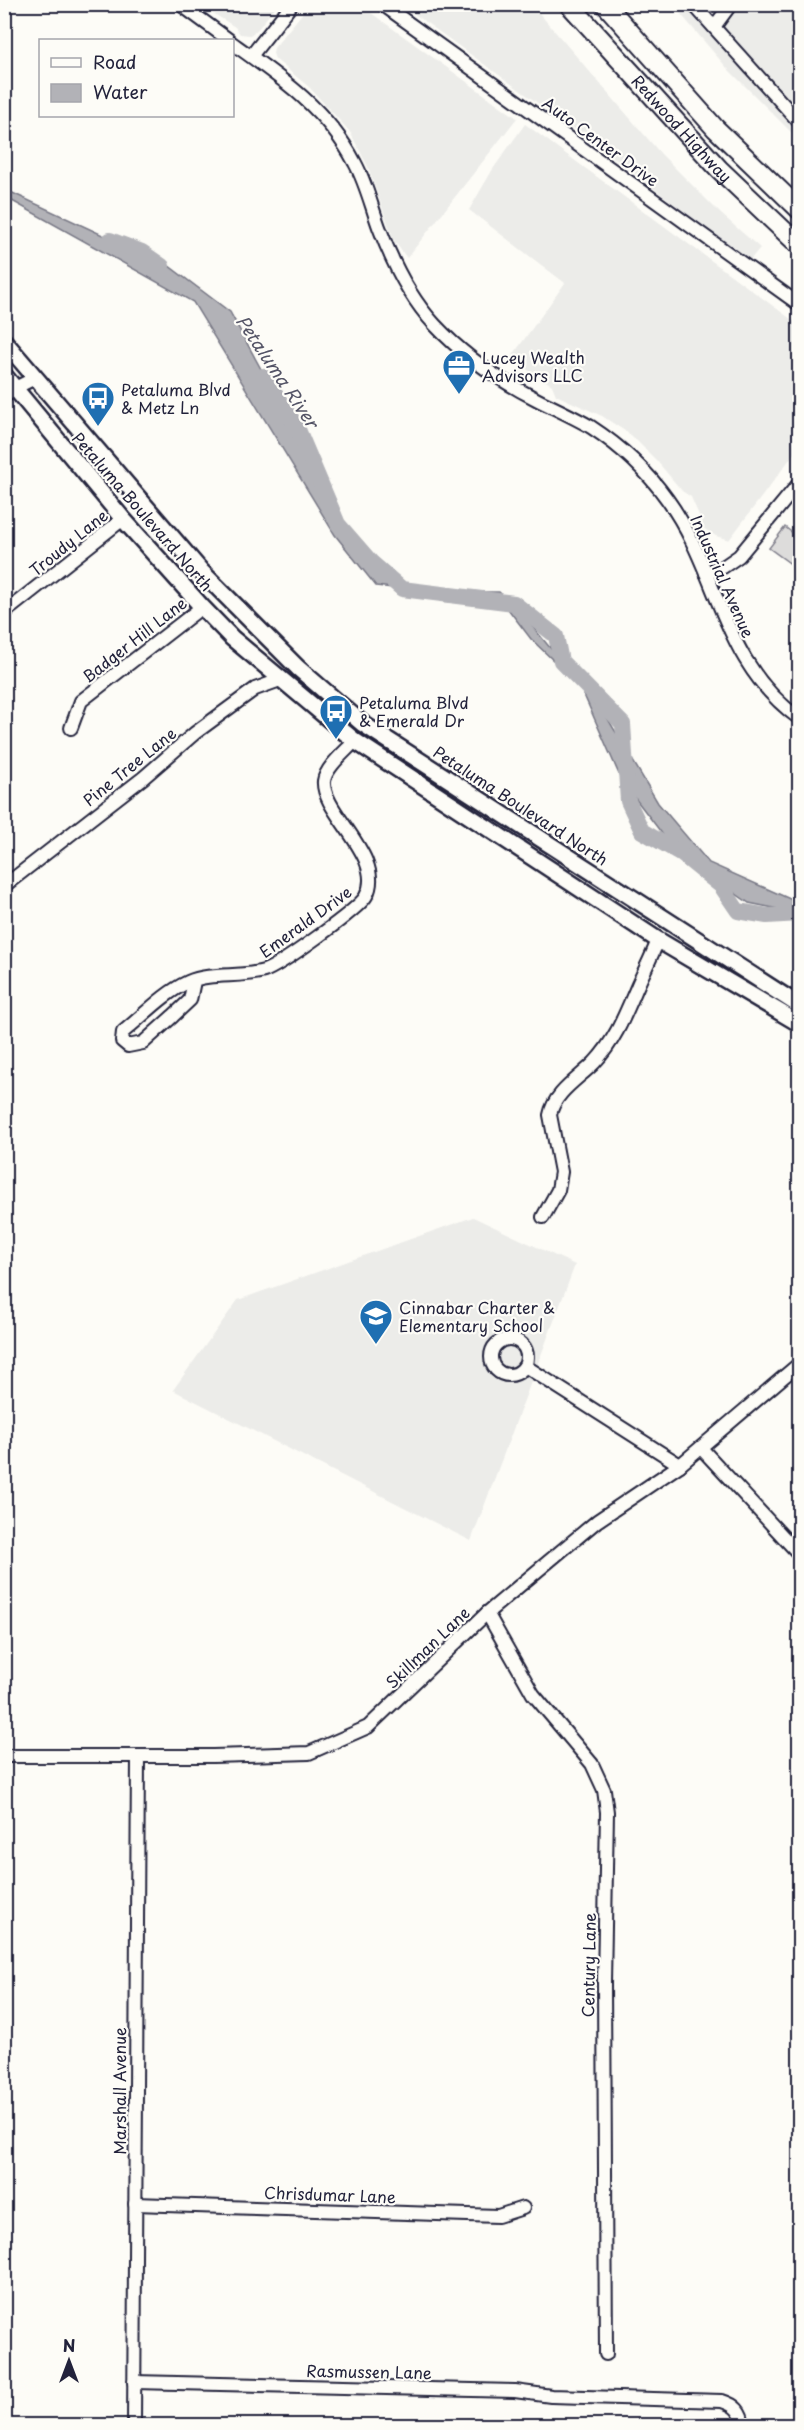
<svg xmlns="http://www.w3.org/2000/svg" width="804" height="2430" font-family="'Playpen Sans',sans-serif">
<rect width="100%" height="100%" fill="#fdfcf7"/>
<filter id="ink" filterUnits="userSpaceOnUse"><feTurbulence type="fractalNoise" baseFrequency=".0167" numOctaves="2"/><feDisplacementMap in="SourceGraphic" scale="12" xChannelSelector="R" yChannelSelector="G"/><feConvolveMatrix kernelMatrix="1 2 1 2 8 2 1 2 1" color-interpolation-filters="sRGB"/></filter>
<g filter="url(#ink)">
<g fill="#ecece9">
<path d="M200,5L277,4V5L257,30L250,35L240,34L235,27Z"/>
<path d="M309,5H360L517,118L407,258L394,241L368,167L350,132L309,87L275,59L273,53L274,48Z"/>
<path d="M402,5H532L661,154L721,214L760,248L749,261L618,161Z"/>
<path d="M673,5H799V140L727,68Z"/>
<path d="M525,124L799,325V447L729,540L716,536L700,526L701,520L691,497L682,491L657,461L631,435L602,416L556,395L552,385L510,359L565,283L469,210L493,169Z"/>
<path d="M473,1217L575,1265L471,1541L173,1390L238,1300Z"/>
</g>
<path fill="#dddcdb" stroke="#807f8b" stroke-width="1.5" d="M785,527L799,538V570L769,548Z"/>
<path fill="#b2b2b7" stroke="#787885" stroke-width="1.5" d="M4,189L169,266L230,312L329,494L350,544L384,580L465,592H499L519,610L551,649L580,672L658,803L709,863L799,903V913L749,903L676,852L622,781L580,686L531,639L505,605L436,593L376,586L335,535L193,302L5,197Z"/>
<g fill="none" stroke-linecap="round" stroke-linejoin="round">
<g stroke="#b2b2b7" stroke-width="16">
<path d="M110,240L142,252L162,266"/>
<path d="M263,376L297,427L338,524L371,562L402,589L514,603L556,636L561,661L623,724L628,801L642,831L680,853L721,886L738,911L767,916L800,914"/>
</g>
<defs>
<g id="minor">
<path d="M180,4L229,40"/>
<path d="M382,4L800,305"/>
<path d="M693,4L800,123"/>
<path d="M714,27L731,4"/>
<path d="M232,43C280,77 327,109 355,163C366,183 371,205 379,227C392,262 409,297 435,325C465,357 500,381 538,400C556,409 574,417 591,427C620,446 647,471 667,499C720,572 720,662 800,719"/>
<path d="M251,56L292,4"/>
<path d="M4,397L15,388L35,378"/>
<path d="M706,573L723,567L739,556L800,482"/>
<path d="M4,613L123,519"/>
<path d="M71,728L81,701L202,607"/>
<path d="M4,886L143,778L195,733L255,689L280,680"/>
<path d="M194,981L190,1000L173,1016L143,1043L128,1046L122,1041L123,1032C143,1016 164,993 188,982C211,972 239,978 264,971C278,967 359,909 366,896C387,858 321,812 324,781C326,767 345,752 355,741"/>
<path d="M543,1217L558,1190L561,1172L550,1115C554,1093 578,1079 594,1063C615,1041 625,1015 637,987C644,971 652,956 658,940"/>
<circle cx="509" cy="1357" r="18"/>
<path d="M525,1366L680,1465"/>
<path d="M701,1448L800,1555"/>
<path d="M487,1613L533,1694L592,1764L604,1790L607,1812L604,1983L606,2354"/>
<path d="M4,1756H213L309,1753L368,1727L487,1613L597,1521L680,1465L800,1363"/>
<path d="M135,2204L498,2216L523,2208"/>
<path d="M134,2382L515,2391L551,2396L722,2401C735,2405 742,2411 743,2426"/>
<path d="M134,2426L138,1756"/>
</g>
<g id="major">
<path d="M4,341L201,571L298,668L363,724L800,1006"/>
<path d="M4,375L123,519L202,607L232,638L355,741L658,940L800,1024"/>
</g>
<g id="highway">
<path id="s1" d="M569,4L719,169L800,246"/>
<path d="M605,4L715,128L800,210"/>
</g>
</defs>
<use href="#minor" stroke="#22223b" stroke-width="16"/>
<use href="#major" stroke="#22223b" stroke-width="20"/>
<use href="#highway" stroke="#22223b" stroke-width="22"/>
<use href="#minor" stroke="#fdfcf7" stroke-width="12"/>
<use href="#major" stroke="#fdfcf7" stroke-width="15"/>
<use href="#highway" stroke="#fdfcf7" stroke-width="18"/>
</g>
</g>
<defs>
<symbol id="office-pin" viewBox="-11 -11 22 30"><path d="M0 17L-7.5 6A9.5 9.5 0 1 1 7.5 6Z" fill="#1f6fb2" stroke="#fdfcf7"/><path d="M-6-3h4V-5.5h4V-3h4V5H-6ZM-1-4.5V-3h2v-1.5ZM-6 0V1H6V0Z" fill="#fff"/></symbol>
<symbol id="bus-pin" viewBox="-11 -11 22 30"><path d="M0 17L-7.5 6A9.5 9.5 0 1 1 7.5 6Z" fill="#1f6fb2" stroke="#fdfcf7"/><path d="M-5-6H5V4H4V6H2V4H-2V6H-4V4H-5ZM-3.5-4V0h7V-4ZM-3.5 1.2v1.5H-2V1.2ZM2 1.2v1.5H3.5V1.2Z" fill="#fff"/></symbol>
<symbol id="school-pin" viewBox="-11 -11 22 30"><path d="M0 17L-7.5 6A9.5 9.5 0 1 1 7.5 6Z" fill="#1f6fb2" stroke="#fdfcf7"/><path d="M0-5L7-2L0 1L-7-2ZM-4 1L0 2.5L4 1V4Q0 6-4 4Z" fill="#fff"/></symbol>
</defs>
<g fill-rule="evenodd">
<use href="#office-pin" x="440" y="347" width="38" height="52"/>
<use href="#bus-pin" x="79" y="379" width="38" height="52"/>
<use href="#bus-pin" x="317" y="692" width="38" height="52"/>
<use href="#school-pin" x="357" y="1297" width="38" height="52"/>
</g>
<g text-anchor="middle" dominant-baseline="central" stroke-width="4.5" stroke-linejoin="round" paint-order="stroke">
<g font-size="16" fill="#22223b" stroke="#fdfcf7">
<text stroke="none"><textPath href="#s1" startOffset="168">Redwood Highway</textPath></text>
<text transform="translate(601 141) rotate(36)">Auto Center Drive</text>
<text transform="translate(143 511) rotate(49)">Petaluma Boulevard North</text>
<text transform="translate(68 542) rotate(-39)">Troudy Lane</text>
<text transform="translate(723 576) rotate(66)">Industrial Avenue</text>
<text transform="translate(134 639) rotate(-38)">Badger Hill Lane</text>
<text transform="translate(129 766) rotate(-39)">Pine Tree Lane</text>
<text transform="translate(521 805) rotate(33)">Petaluma Boulevard North</text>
<text transform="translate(305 921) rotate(-36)">Emerald Drive</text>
<text transform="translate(427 1647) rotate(-44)">Skillman Lane</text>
<text transform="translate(588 1965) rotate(-89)">Century Lane</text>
<text transform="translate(119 2091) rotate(-90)">Marshall Avenue</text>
<text transform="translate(330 2194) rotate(2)">Chrisdumar Lane</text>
<text transform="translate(369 2371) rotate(1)">Rasmussen Lane</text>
</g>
<g font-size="16" fill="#22223b" stroke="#fdfcf7" text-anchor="start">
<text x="482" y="357">Lucey Wealth<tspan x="482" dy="18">Advisors LLC</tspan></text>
<text x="121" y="389">Petaluma Blvd<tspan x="121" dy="18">&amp; Metz Ln</tspan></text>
<text x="359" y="702">Petaluma Blvd<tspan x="359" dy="18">&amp; Emerald Dr</tspan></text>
<text x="399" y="1307">Cinnabar Charter &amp;<tspan x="399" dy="18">Elementary School</tspan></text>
</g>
<g font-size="18" font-style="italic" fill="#545466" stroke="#fdfcf7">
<text transform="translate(278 371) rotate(56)">Petaluma River</text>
</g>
</g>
<rect width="804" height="2430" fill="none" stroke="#fdfcf7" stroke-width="24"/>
<rect x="12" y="12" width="780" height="2406" fill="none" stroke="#22223b" stroke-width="2" filter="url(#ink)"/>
<rect x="39" y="39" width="195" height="78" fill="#fdfcf7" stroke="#a5a5ac" stroke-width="1.5"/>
<rect x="51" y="58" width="30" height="9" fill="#fdfcf7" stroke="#a5a5ac" stroke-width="1.5"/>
<text x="93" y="69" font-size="18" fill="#22223b">Road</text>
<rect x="51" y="84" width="30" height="18" fill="#b2b2b7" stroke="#a5a5ac" stroke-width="1.5"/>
<text x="93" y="99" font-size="18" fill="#22223b">Water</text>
<g transform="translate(69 2361)" stroke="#fdfcf7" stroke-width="4.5" paint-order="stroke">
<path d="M0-4.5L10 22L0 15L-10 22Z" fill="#22223b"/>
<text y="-9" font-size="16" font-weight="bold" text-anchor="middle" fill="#22223b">N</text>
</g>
</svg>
